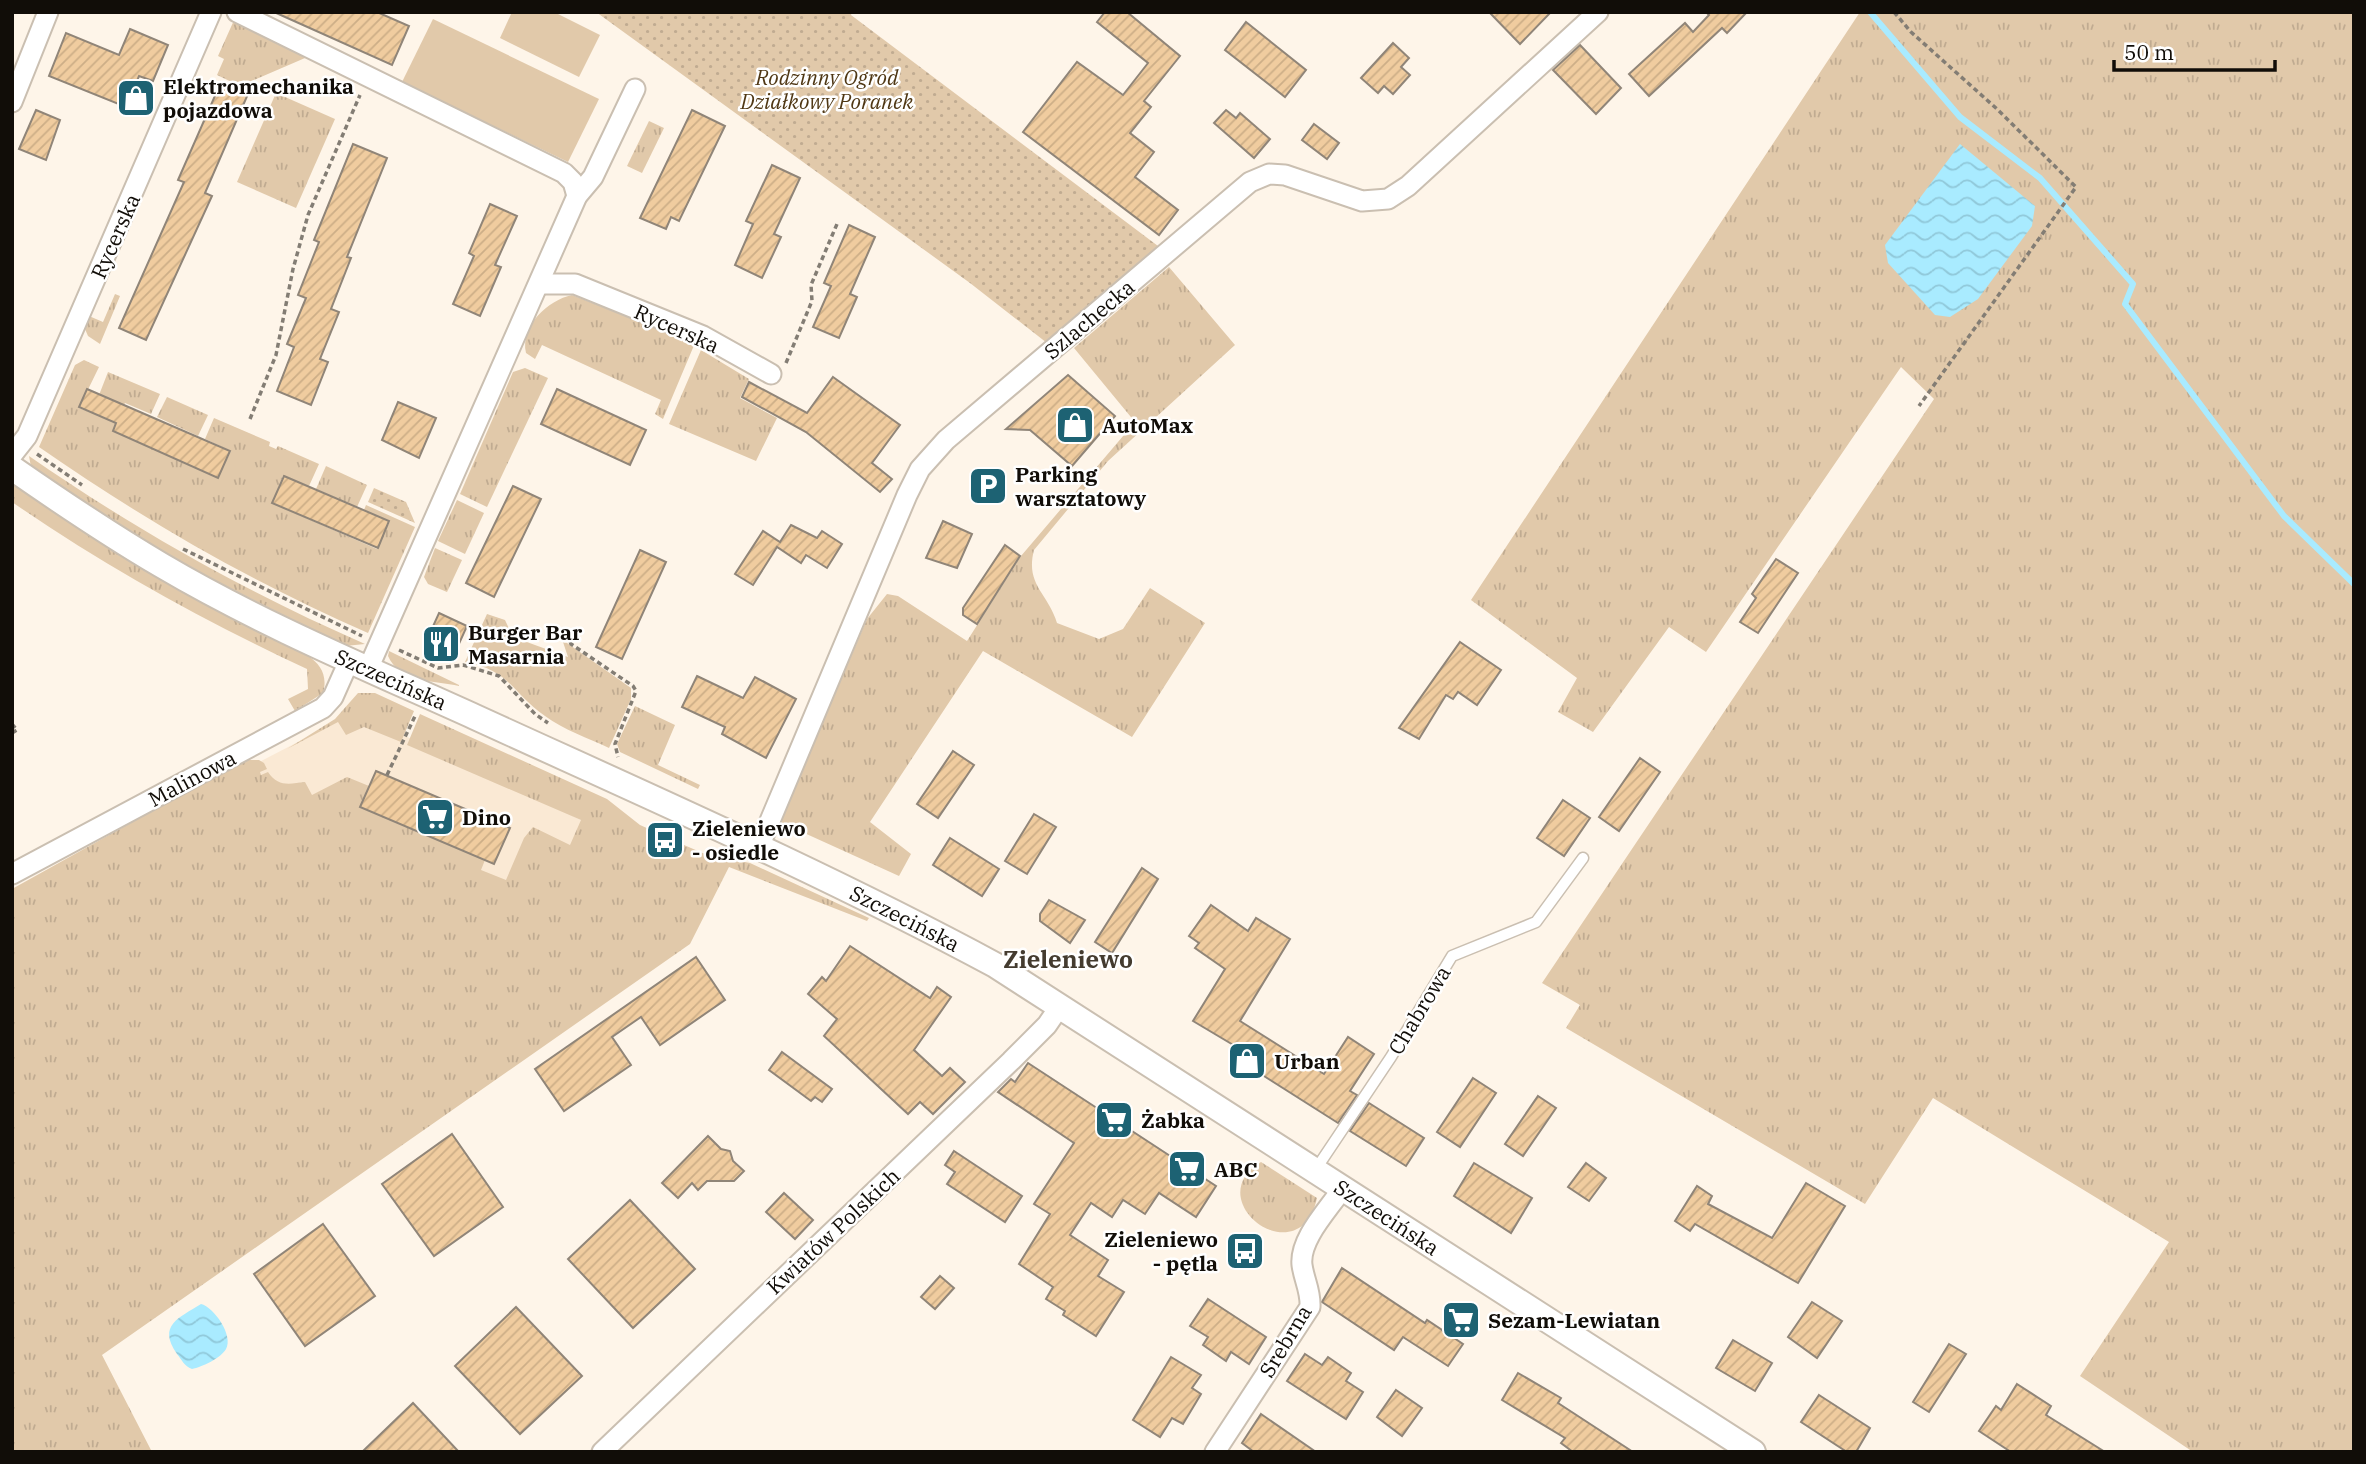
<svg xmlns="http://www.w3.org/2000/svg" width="2366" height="1464" font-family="'IBM Plex Serif',serif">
<defs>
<pattern id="grass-tufts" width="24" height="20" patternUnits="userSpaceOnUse" patternTransform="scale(1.75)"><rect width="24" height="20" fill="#e1c9aa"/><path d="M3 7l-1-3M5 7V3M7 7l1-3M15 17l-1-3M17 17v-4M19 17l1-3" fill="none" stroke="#c0ab91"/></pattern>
<pattern id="garden-dots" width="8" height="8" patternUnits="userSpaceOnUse" patternTransform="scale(1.75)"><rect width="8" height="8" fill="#e1c9aa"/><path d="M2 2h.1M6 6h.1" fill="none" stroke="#c0ab91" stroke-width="1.8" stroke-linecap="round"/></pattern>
<pattern id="water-waves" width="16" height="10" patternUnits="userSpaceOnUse" patternTransform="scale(1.75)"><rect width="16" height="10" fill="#a9ebff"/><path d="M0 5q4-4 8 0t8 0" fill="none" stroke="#90c8d9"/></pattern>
<pattern id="building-hatch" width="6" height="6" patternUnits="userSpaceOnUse" patternTransform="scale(1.75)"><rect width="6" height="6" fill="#f0cc9f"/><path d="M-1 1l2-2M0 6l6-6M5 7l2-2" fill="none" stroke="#cdae87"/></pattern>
</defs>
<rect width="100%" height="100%" fill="#fef5e9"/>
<path fill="#fae9d4" d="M342,719H370L583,821L549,901L242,771Z"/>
<g fill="url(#grass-tufts)">
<path d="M1860,12H2354V1452H2193L2080,1376L2169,1242L1933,1098L1865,1204L1566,1028L1580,1005L1542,983L1934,399L1901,367L1706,652L1669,627L1593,732L1558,712L1577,678L1471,600Z"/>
<path d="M235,18L312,55L240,86L217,75L224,59L218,56Z"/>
<path d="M276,93L335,119L296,208L237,182Z"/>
<path d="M649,121L664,128L642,173L627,166Z"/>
<path d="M1169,267L1235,345L1108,461L1034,550C1025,585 1048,593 1057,623L1099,639L1123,629L1150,588L1205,623L1132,737L983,651L870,822L911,854L899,876L780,822L867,619L887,594L898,596L967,641L1021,556L1135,422L1074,348Z"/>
<path d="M115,294L120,296L100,344L88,336L85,329L89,316L103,322Z"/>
<path d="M572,295L695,343L663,419L655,414L661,400L542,345L535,359L526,353C520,326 548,300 572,295Z"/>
<path d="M701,350L749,379L740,398L777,418L756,461L669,424Z"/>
<path d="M84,360L99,367L79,408L92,413L108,372L160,394L151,414L125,403L113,431L218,478L231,451L205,439L214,418L270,442L269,446L276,449L278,446L319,464L309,486L283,476L272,503L377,549L390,521L364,510L366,505L415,527L368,633C251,582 144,520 39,447L75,365Z"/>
<path d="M525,368L548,378L487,507L460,494L513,372Z"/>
<path d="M167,397L208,415L198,436L157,417Z"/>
<path d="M29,456C136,530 246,592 365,644L345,646L168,557L31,467Z"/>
<path d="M326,466L367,485L357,507L316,489Z"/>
<path d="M12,481L277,641C300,651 332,661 323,693L295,711L288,699L308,689L307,669C204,621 106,567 12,502Z"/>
<path d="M457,500L484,513L465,554L438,541Z"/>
<path d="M435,548L462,560L447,592L428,584L424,577Z"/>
<path d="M487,614L505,620L513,637L568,657L563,642L567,643L631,688V699L609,748C588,738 564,730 545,716C512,693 510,670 465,662Z"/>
<path d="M389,651L459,685V686C435,681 399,682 388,656Z"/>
<path d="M358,693H375L414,711L401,742L364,727L346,735L338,722L287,749L335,719Z"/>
<path d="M635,706L675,725L658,765L700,785L698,789L620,752L617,744Z"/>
<path d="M420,714L607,799L640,825L658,833L656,838L668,844L670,839L705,854L750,863L869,918L867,921L729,867L690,944L102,1355L152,1452H12V889L233,766L246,760H259L264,763L267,769L260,772L261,775L268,772C278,787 289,784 305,782L312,795L347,777L369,786L360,807L485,860L481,870L506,880L524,838L533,827L570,845L581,820L407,745Z"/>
<path d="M1261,1162L1317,1198C1300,1277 1197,1200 1261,1162Z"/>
</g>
<g fill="url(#garden-dots)">
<path d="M596,12H852L851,15L1158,246L1047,343L970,283Z"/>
<path d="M374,488L406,502L415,523L368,502Z"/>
</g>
<g fill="#e1c9aa">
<path d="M512,12H554L600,35L579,77L500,38Z"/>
<path d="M433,19L599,99L568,162L402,82Z"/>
</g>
<g fill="url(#water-waves)">
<path d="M1960,144L2035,206L2032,226L1978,299L1950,317L1935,315L1888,263L1885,245Z"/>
<path d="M201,1304C214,1307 234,1336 226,1349C221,1358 202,1367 192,1369C184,1366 182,1360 177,1354C157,1325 179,1318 201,1304Z"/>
</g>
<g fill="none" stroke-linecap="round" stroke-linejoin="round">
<path stroke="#a9ebff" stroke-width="6" d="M1870,12L1960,117L2040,178L2133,284L2125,304L2284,516L2354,584"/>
</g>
<g fill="url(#building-hatch)" stroke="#908578" stroke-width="2">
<path d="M274,12H377L409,26L392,65Z"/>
<path d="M1105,12H1127L1180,56L1144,101L1151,107L1130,133L1154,152L1135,177L1178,210L1159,235L1023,132L1077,62L1123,95L1148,63L1097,22Z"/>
<path d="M1489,12H1551L1520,44Z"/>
<path d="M1706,12H1747L1727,33L1722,28L1649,96L1629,74L1685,23L1693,32L1709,15Z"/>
<path d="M1246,22L1306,70L1285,97L1225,50Z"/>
<path d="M130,29L168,45L153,81L139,76L126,107L49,76L66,33L119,55Z"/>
<path d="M1393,43L1409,58L1401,67L1410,75L1393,94L1384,86L1378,93L1361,78Z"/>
<path d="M1580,45L1621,88L1596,114L1553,70Z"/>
<path d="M221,82L248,94L205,193L212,196L146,340L119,328L184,182L178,180Z"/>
<path d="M36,110L60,120L46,160L19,149Z"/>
<path d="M692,110L725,126L679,221L671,217L666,229L640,218Z"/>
<path d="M1226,110L1236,118L1240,113L1270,139L1254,158L1214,123Z"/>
<path d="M1314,124L1339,143L1327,159L1302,140Z"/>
<path d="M353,144L387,158L347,257L351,258L331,309L339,312L320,359L328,362L311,405L277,391L294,347L287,344L306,298L298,295L319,242L314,240Z"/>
<path d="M772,165L800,178L774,234L781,237L762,278L735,265L753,224L746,221Z"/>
<path d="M490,204L517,216L495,265L501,267L480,316L453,304L474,256L469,253Z"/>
<path d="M849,225L875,237L850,294L857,297L839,338L813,327L831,286L824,283Z"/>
<path d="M1068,375L1115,416L1072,466L1030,430L1006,429Z"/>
<path d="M833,377L900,425L872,463L892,479L880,492L806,432L742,397L749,382L807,413Z"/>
<path d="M87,389L230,451L218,478L113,431L116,423L79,407Z"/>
<path d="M557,389L646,430L630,465L541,424Z"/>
<path d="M398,402L436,418L419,458L382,440Z"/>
<path d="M284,476L389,521L378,548L272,503Z"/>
<path d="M513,486L541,499L494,597L466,583Z"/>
<path d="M943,521L972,534L957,568L926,558Z"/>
<path d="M791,525L817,538L822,531L842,544L827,568L806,555L801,563L777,547L753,585L735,574L763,531L780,542Z"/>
<path d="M1005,545L1020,556L977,624L963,615V608Z"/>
<path d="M640,550L666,562L622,659L596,647Z"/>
<path d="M1776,559L1798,573L1758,633L1740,622L1756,598L1752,594Z"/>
<path d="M439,613L467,626L458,646L430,633Z"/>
<path d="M1460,642L1501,670L1477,705L1458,692L1453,699L1446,695L1419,739L1399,728Z"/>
<path d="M697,676L743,698L755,677L796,699L766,758L722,734L725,727L682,707Z"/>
<path d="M953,751L974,765L938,818L917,804Z"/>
<path d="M1640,758L1660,772L1619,831L1599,817Z"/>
<path d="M376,771L510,828L494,864L360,807Z"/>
<path d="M1563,800L1590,818L1564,856L1537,838Z"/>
<path d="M1034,814L1056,827L1027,874L1005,861Z"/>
<path d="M950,838L999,869L982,896L933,865Z"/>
<path d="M1142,868L1158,879L1112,953L1095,942Z"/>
<path d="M1049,900L1085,920L1070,943L1040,921V914Z"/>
<path d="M1211,905L1248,931L1256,918L1290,939L1240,1021L1324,1074L1348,1037L1374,1054L1350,1091L1357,1095L1338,1123L1234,1057L1240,1049L1193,1021L1225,969L1195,948L1199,943L1189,936Z"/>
<path d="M850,946L930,998L937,987L951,997L914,1050L942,1076L950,1068L965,1082L933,1114L920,1102L908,1114L824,1036L837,1019L808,994L822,977L826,981Z"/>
<path d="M696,957L725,1000L660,1045L641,1017L612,1037L631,1065L564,1111L535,1069Z"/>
<path d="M782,1052L832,1089L822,1102L815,1097L811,1101L769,1070Z"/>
<path d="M1028,1063L1216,1186L1196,1217L1159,1193L1145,1214L1123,1200L1112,1217L1091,1203L1070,1235L1108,1260L1098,1276L1124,1292L1096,1336L1063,1315L1065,1311L1046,1299L1053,1287L1019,1264L1050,1214L1034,1204L1074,1143L998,1092L1011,1079L1015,1082Z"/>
<path d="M1473,1078L1496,1093L1460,1147L1437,1132Z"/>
<path d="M1538,1096L1556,1108L1523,1156L1505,1144Z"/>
<path d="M1369,1103L1424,1138L1406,1166L1350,1131Z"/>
<path d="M452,1134L503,1207L434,1256L382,1184Z"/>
<path d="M708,1136L721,1149L730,1151L733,1161L744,1171L734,1181H707L698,1190L692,1183L678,1198L662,1183Z"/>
<path d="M954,1151L1022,1196L1005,1222L947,1184L955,1172L945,1165Z"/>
<path d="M1474,1163L1532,1198L1511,1233L1454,1196Z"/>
<path d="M1586,1163L1606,1178L1589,1201L1568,1187Z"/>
<path d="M1806,1183L1845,1206L1798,1283L1695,1224L1690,1231L1675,1221L1697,1186L1712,1196L1708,1204L1772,1238Z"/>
<path d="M784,1193L813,1220L795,1239L766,1212Z"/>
<path d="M630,1200L695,1269L633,1328L568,1259Z"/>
<path d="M323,1224L375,1296L305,1346L254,1274Z"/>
<path d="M1342,1268L1425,1323L1427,1320L1463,1344L1448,1366L1403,1337L1394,1350L1322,1302Z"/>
<path d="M940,1276L954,1288L935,1309L921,1297Z"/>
<path d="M1208,1299L1266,1337L1249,1364L1231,1352L1226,1361L1203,1345L1208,1337L1190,1326Z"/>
<path d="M1812,1302L1842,1321L1817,1358L1788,1337Z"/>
<path d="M516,1307L582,1376L520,1434L455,1366Z"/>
<path d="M1733,1340L1772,1363L1755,1391L1716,1368Z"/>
<path d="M1949,1344L1966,1354L1929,1412L1913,1402Z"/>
<path d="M1305,1354L1322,1365L1328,1357L1351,1373L1346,1381L1363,1392L1346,1419L1287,1381Z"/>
<path d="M1171,1357L1201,1375L1192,1388L1201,1394L1183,1424L1172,1418L1160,1437L1133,1420Z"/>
<path d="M1518,1373L1561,1398L1558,1403L1633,1452H1573L1561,1443L1565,1438L1502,1400Z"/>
<path d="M2017,1384L2051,1406L2046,1415L2105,1452H2011L1979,1431L1996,1406L2001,1410Z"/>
<path d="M1396,1390L1422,1408L1402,1436L1377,1417Z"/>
<path d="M1819,1395L1870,1428L1856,1452H1847L1801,1422Z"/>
<path d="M413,1403L459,1452H362Z"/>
<path d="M1261,1414L1316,1452H1254L1242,1443Z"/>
</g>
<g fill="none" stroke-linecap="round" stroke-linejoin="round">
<defs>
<path id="service" d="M1316,1169L1391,1057L1452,956L1536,922L1583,858"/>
<g id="minor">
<path d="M237,12L564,173L573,182L577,196"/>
<path d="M12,102L48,12"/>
<path d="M539,284H575L703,336L771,374"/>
<path d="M12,455L27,436L211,12"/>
<path d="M368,669L577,196L593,177L635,89"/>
<path d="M759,847L907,495L920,469L946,440L1250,182L1269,174L1285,175L1362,201L1388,199L1408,186L1598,12"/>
<path d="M12,874L323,708L333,697L349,661"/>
<path d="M602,1452L1011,1061L1047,1025L1060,1006"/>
<path d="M1215,1452L1310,1307C1311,1291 1304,1280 1302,1265C1299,1239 1329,1209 1342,1189"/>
</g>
<path id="tertiary" d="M12,468C61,502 110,535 161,565C261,624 369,669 475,717C650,797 826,874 995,965L1753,1452"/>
</defs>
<use href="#service" stroke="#cabfb1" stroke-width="13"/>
<use href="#minor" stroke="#cabfb1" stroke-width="23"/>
<use href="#tertiary" stroke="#cabfb1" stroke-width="28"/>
<g stroke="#837d74" stroke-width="3.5" stroke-dasharray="5 3.5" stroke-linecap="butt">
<path d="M1894,12L1911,32L1997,109L2076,187L1919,406"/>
<path d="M786,363L812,301L811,285L837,224"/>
<path d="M250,419L276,355L293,269L308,215L360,95"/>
<path d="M37,454L82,485"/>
<path d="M183,549L362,636"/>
<path d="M567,634L571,644L633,686L636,691L615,744L618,757"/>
<path d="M399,650L438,668L463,665L499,676L535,714L548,723"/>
<path d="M12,724L17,730L12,733"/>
<path d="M387,775L416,714"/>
</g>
<use href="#service" stroke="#fff" stroke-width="10"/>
<use href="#minor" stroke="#fff" stroke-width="19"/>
<use href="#tertiary" stroke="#fff" stroke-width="24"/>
</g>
<defs>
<symbol id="shop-square" viewBox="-11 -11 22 22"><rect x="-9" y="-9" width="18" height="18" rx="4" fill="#1d6273" stroke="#fff"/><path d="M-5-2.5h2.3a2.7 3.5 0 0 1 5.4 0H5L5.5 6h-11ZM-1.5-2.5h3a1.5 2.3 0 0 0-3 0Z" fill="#fff"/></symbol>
<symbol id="parking-square" viewBox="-11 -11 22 22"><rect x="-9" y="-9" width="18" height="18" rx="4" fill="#1d6273" stroke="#fff"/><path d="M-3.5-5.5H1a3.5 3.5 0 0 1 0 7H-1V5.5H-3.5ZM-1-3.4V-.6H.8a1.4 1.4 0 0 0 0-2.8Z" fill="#fff"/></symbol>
<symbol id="restaurant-square" viewBox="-11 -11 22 22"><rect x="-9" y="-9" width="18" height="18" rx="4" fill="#1d6273" stroke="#fff"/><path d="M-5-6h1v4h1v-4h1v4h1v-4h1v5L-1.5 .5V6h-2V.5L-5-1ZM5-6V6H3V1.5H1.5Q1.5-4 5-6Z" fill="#fff"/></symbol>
<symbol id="supermarket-square" viewBox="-11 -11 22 22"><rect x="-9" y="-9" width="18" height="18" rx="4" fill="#1d6273" stroke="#fff"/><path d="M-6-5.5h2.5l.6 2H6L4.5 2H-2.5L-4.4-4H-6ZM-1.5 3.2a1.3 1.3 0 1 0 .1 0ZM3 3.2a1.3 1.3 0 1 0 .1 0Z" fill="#fff"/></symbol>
<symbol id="bus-square" viewBox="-11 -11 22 22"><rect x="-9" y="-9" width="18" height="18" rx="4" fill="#1d6273" stroke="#fff"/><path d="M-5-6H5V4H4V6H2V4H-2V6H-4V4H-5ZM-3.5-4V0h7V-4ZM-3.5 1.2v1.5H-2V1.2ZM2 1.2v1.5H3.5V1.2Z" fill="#fff"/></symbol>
</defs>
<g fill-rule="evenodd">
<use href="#shop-square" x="114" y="76" width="44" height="44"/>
<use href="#shop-square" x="1053" y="403" width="44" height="44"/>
<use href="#parking-square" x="966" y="464" width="44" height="44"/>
<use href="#restaurant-square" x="419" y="622" width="44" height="44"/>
<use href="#supermarket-square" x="413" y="795" width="44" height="44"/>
<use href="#bus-square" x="643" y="818" width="44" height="44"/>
<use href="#shop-square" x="1225" y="1039" width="44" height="44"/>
<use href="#supermarket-square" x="1092" y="1098" width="44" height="44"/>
<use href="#supermarket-square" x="1165" y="1147" width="44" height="44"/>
<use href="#bus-square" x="1223" y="1229" width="44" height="44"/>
<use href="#supermarket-square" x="1439" y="1298" width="44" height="44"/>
</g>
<g text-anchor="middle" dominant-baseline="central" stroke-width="5" stroke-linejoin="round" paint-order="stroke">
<g font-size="21" font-style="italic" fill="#4f3714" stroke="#fff">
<text x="827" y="77">Rodzinny Ogród<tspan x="827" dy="24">Działkowy Poranek</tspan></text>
</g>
<g font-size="21" font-weight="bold" fill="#110d08" stroke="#fff" text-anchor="start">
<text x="163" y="86">Elektromechanika<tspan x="163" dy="24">pojazdowa</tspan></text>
<text x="1102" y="425">AutoMax</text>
<text x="1015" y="474">Parking<tspan x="1015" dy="24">warsztatowy</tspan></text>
<text x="468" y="632">Burger Bar<tspan x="468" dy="24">Masarnia</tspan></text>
<text x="462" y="817">Dino</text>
<text x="692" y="828">Zieleniewo<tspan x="692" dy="24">- osiedle</tspan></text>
<text x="1274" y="1061">Urban</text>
<text x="1141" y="1120">Żabka</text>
<text x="1214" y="1169">ABC</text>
<text x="1218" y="1239" text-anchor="end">Zieleniewo<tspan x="1218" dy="24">- pętla</tspan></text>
<text x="1488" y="1320">Sezam-Lewiatan</text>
</g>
<g font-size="21" fill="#110d08" stroke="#fff">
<text transform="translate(115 236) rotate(-66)">Rycerska</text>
<text transform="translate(1089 319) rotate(-40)">Szlachecka</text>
<text transform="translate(677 328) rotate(24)">Rycerska</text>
<text transform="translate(391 679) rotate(24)">Szczecińska</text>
<text transform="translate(192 778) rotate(-28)">Malinowa</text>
<text transform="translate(905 918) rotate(27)">Szczecińska</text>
<text transform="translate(1419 1010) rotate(-59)">Chabrowa</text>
<text transform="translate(1387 1217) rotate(33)">Szczecińska</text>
<text transform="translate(833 1231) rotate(-43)">Kwiatów Polskich</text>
<text transform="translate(1285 1341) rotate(-59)">Srebrna</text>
</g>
<g font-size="24" font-weight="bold" fill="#443b2f" stroke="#fff">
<text x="1068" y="959">Zieleniewo</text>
</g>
</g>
<rect width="2366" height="1464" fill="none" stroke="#110d08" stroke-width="28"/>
<path d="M2114 60v10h161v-10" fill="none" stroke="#110d08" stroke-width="3.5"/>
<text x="2124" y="60" font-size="21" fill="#110d08" stroke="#ffffff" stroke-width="5" paint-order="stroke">50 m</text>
</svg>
